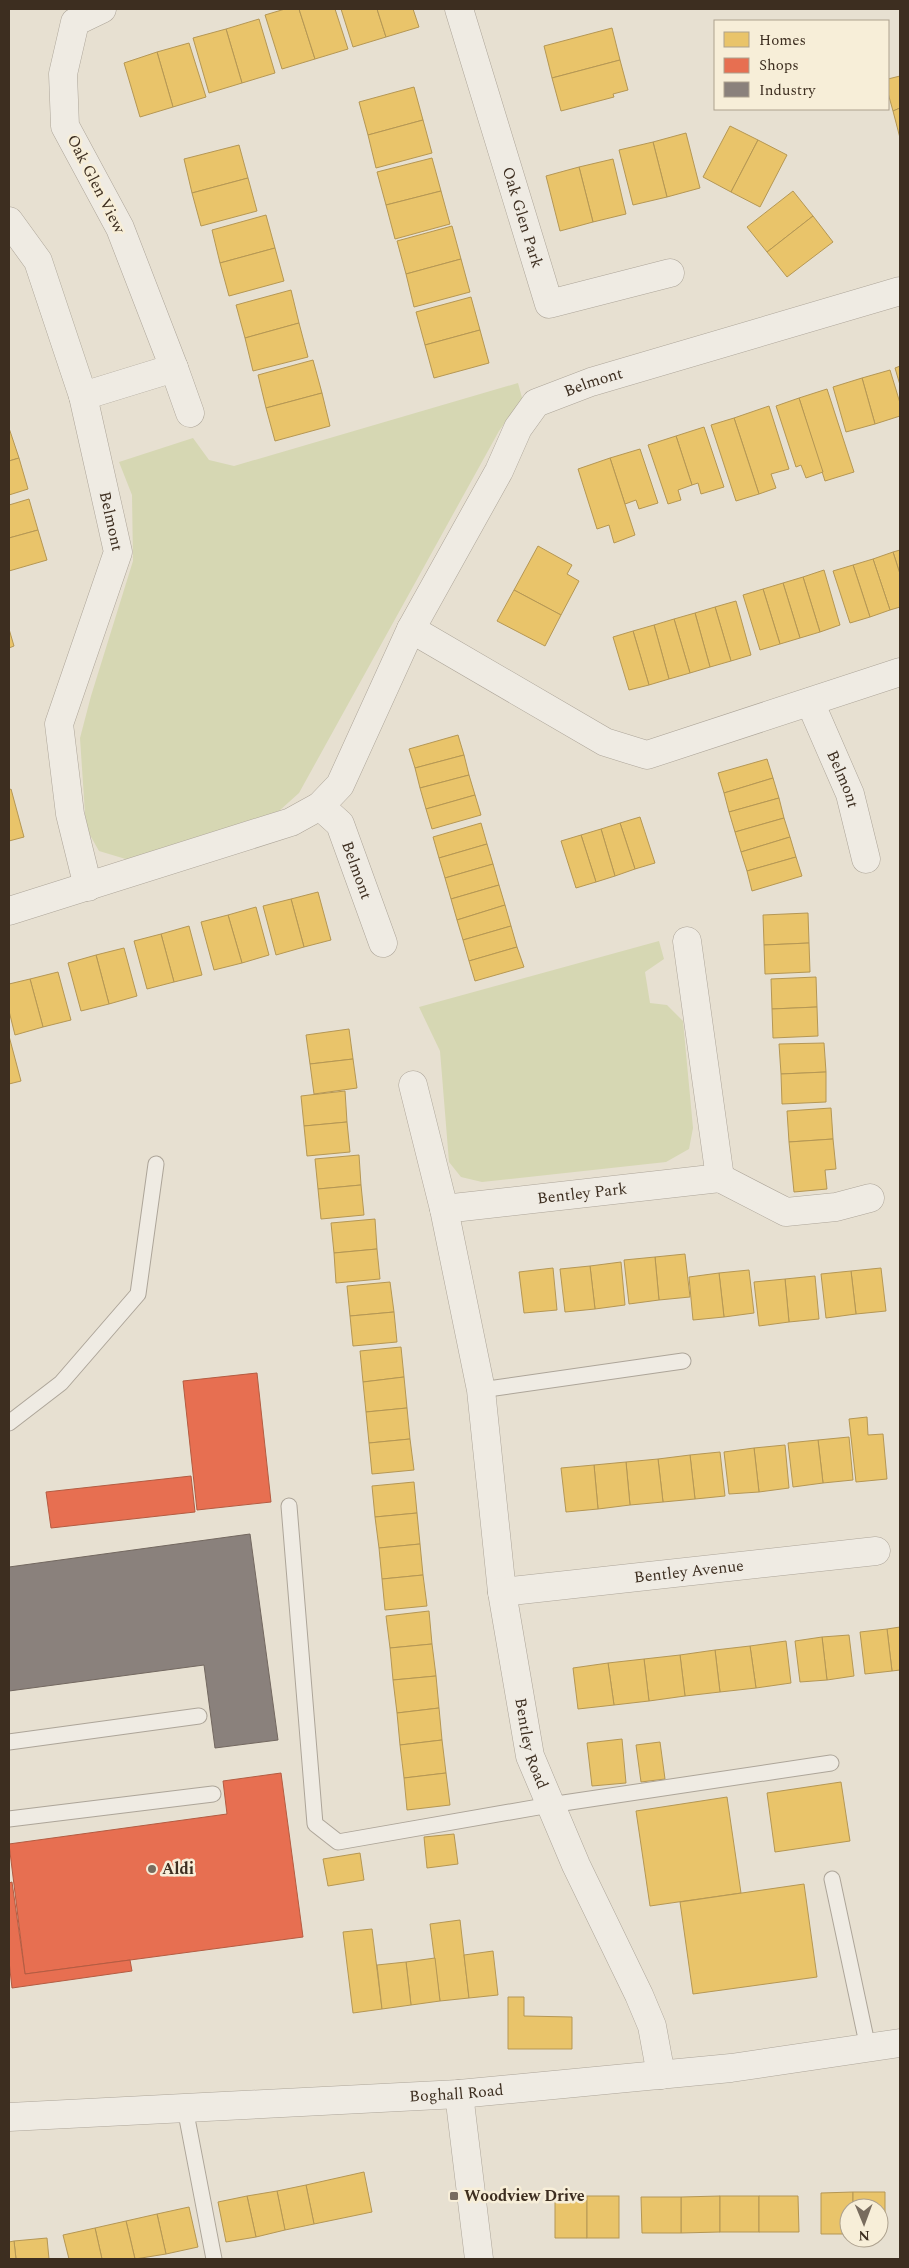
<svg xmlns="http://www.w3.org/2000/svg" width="909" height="2268" font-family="Spectral,serif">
<rect width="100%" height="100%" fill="#e7e0d1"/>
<g fill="#d6d7b3">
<path d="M518,383L524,405L509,417L499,431L299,793L279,811L227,831L129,860L99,851L86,828L80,738L91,696L133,561L132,495L119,462L193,438L209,460L234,466Z"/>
<path d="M659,941L664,959L645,972L650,1003L667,1005L683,1021L693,1128L689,1149L666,1162L482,1182L461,1177L449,1162L440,1051L419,1007Z"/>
</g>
<g fill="#e9c46a" stroke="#b59754">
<path d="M285,9H299L315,59L282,69L265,15Z"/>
<path d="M299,9H335L348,49L315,59Z"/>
<path d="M341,9H377L386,37L353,47Z"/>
<path d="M377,9H413L419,27L386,37Z"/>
<path d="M259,19L275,73L242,83L226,29Z"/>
<path d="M612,28L620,60L552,78L544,46Z"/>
<path d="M226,29L242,83L209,93L193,38Z"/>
<path d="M189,43L206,97L173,107L157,52Z"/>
<path d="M157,52L173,107L140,117L124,63Z"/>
<path d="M620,60L628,90L613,94L614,97L561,111L552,78Z"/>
<path d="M900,76V108L893,111L888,93V79Z"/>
<path d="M414,87L423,120L368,135L359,102Z"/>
<path d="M900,108V138L893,111Z"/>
<path d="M423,120L432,153L376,168L368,135Z"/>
<path d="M730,126L758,140L731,192L703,177Z"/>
<path d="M686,133L700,188L667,197L653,142Z"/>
<path d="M758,140L787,155L760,207L731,192Z"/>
<path d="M653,142L667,197L633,205L619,150Z"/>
<path d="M239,145L248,178L192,193L184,159Z"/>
<path d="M432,158L441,191L386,205L377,172Z"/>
<path d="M613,159L626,214L593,222L579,167Z"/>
<path d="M579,167L593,222L560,231L546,176Z"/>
<path d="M248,178L257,211L201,226L192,193Z"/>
<path d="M441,191L450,224L395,239L386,205Z"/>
<path d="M793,191L813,216L767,252L747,227Z"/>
<path d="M266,215L275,248L220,263L212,230Z"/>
<path d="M813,216L833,242L787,277L767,252Z"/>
<path d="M452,226L461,259L406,274L397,241Z"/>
<path d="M275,248L284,281L229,296L220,263Z"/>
<path d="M461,259L470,292L414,307L406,274Z"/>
<path d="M291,290L299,323L245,338L236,305Z"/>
<path d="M471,297L480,330L425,345L416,312Z"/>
<path d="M299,323L308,357L253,371L245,338Z"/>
<path d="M480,330L489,363L434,378L425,345Z"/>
<path d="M313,360L322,393L266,408L258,375Z"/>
<path d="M900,366V385L895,368Z"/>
<path d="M890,370L900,403V416L875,424L862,378Z"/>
<path d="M862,378L875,424L846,432L833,387Z"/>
<path d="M827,389L854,472L825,481L799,398Z"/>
<path d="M322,393L330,426L275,441L266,408Z"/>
<path d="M799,398L823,472L806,478L801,465L796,467L776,406Z"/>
<path d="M769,406L789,469L771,474L776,488L759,494L734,418Z"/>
<path d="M734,418L759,494L736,501L711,425Z"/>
<path d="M704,427L724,487L701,494L698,483L692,485L676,436Z"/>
<path d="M9,428L19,458L9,461Z"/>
<path d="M676,436L692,485L678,490L681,500L668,504L648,445Z"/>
<path d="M640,449L658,503L639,509L636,500L625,504L610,458Z"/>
<path d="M19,458L28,489L9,495V461Z"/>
<path d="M610,458L635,535L614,543L609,525L597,529L578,469Z"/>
<path d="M29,499L38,530L9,538V505Z"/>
<path d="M38,530L47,560L9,571V538Z"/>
<path d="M538,546L572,565L567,574L579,581L561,615L514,590Z"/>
<path d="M900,550V574L893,552Z"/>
<path d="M893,552L900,574V607L890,610L873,559Z"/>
<path d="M873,559L890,610L870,617L853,565Z"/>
<path d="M853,565L870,617L850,623L833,571Z"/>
<path d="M824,570L840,625L820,632L803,577Z"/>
<path d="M803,577L820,632L800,638L783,583Z"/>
<path d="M783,583L800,638L780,644L763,589Z"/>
<path d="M763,589L780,644L760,650L743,595Z"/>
<path d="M514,590L561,615L545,646L497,621Z"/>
<path d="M736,601L751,655L731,661L715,607Z"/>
<path d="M715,607L731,661L710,667L695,613Z"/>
<path d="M695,613L710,667L690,673L674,619Z"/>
<path d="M674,619L690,673L669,679L654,625Z"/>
<path d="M654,625L669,679L649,685L633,631Z"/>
<path d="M9,629L14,646L9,648Z"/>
<path d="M633,631L649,685L629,690L613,637Z"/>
<path d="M458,735L464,755L415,768L409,749Z"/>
<path d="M464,755L469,775L420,788L415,768Z"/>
<path d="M767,759L773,778L724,793L718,773Z"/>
<path d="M469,775L475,795L426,809L420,788Z"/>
<path d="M773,778L779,798L729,812L724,793Z"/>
<path d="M11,789L24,837L9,841V790Z"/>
<path d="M475,795L481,815L432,829L426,809Z"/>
<path d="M779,798L784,818L735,832L729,812Z"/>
<path d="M640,817L655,863L635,869L620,823Z"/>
<path d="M784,818L790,837L741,852L735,832Z"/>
<path d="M481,823L487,844L439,858L433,837Z"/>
<path d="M620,823L635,869L615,876L601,829Z"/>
<path d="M601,829L615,876L596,882L581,835Z"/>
<path d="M581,835L596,882L576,888L561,841Z"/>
<path d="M790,837L796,857L747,871L741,852Z"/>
<path d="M487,844L493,864L445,878L439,858Z"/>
<path d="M796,857L802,876L752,891L747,871Z"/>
<path d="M493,864L499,885L451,899L445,878Z"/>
<path d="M499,885L505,905L457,920L451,899Z"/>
<path d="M318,892L331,940L304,947L291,899Z"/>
<path d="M291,899L304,947L276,955L263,906Z"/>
<path d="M505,905L511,926L463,940L457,920Z"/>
<path d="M256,907L269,955L242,963L228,915Z"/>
<path d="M808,913L809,943L764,945L763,915Z"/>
<path d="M228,915L242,963L214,970L201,922Z"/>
<path d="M189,926L202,975L174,982L161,934Z"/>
<path d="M511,926L517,947L469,961L463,940Z"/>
<path d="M161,934L174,982L147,989L134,941Z"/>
<path d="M809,943L810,972L765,974L764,945Z"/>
<path d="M517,947L524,967L475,981L469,961Z"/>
<path d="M124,948L137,996L109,1004L96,955Z"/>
<path d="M96,955L109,1004L81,1011L68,963Z"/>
<path d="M58,972L71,1020L43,1027L30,979Z"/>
<path d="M816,977L817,1007L772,1009L771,979Z"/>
<path d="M30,979L43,1027L15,1035L9,1011V984Z"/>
<path d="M817,1007L818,1036L773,1038L772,1009Z"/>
<path d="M349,1029L353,1059L310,1064L306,1035Z"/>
<path d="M9,1036L21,1081L9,1084Z"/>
<path d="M824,1043L826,1072L781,1074L779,1044Z"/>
<path d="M353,1059L357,1088L314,1094L310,1064Z"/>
<path d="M826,1072V1102L782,1104L781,1074Z"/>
<path d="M345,1091L347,1122L304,1126L301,1096Z"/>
<path d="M831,1108L833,1139L789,1142L787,1111Z"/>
<path d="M347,1122L350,1152L307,1156L304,1126Z"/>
<path d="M833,1139L836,1169L825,1170L827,1189L794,1192L789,1142Z"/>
<path d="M359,1155L361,1185L318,1189L315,1159Z"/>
<path d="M361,1185L364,1215L321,1219L318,1189Z"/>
<path d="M375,1219L377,1249L334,1253L331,1223Z"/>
<path d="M377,1249L380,1279L336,1283L334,1253Z"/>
<path d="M685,1254L690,1297L659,1300L655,1257Z"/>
<path d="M655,1257L659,1300L629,1304L624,1260Z"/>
<path d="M621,1262L625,1305L595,1309L590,1266Z"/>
<path d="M590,1266L595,1309L565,1312L560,1269Z"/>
<path d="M553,1268L557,1310L524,1313L519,1272Z"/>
<path d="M881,1268L886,1311L856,1314L851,1271Z"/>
<path d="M749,1270L754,1313L724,1317L719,1273Z"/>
<path d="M851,1271L856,1314L826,1318L821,1274Z"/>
<path d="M719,1273L724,1317L693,1320L689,1277Z"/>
<path d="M815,1276L819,1319L789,1322L785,1279Z"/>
<path d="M785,1279L789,1322L759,1326L754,1282Z"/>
<path d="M390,1282L394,1312L350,1316L347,1286Z"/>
<path d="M394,1312L397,1342L353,1346L350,1316Z"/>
<path d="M401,1347L404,1377L363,1382L360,1351Z"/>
<path d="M404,1377L407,1408L366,1412L363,1382Z"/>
<path d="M407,1408L410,1439L369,1443L366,1412Z"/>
<path d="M867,1417L868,1435L883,1434L887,1479L856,1482L849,1419Z"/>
<path d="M849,1437L853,1480L823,1483L818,1440Z"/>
<path d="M410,1439L414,1470L372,1474L369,1443Z"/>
<path d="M818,1440L823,1483L793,1487L788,1443Z"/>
<path d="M785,1445L789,1488L759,1492L754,1448Z"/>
<path d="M754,1448L759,1492L729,1494L724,1452Z"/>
<path d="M720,1452L725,1496L695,1499L690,1455Z"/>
<path d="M690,1455L695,1499L663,1502L658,1459Z"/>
<path d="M658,1459L663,1502L630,1505L626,1462Z"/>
<path d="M626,1462L630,1505L598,1509L594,1465Z"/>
<path d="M594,1465L598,1509L566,1512L561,1468Z"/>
<path d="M414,1482L417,1513L375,1517L372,1486Z"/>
<path d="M417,1513L420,1544L379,1548L375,1517Z"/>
<path d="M420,1544L423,1575L382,1579L379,1548Z"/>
<path d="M423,1575L427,1606L385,1610L382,1579Z"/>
<path d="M429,1611L432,1644L390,1648L386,1616Z"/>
<path d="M900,1627V1670L892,1671L887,1629Z"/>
<path d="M887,1629L892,1671L865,1674L860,1632Z"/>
<path d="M849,1635L854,1676L827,1680L822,1637Z"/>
<path d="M822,1637L827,1680L800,1682L795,1641Z"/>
<path d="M786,1641L791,1683L756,1688L750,1646Z"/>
<path d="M432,1644L436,1676L393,1680L390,1648Z"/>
<path d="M750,1646L756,1688L720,1692L715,1650Z"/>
<path d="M715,1650L720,1692L685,1696L680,1655Z"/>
<path d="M680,1655L685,1696L649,1701L644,1659Z"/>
<path d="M644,1659L649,1701L614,1705L608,1663Z"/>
<path d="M608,1663L614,1705L578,1709L573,1668Z"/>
<path d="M436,1676L439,1708L397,1713L393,1680Z"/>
<path d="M439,1708L442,1740L400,1745L397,1713Z"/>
<path d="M622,1739L626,1783L592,1786L587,1743Z"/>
<path d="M442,1740L446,1773L404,1778L400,1745Z"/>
<path d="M660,1742L665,1779L641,1782L636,1745Z"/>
<path d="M446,1773L450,1805L407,1810L404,1778Z"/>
<path d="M841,1782L850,1841L775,1852L767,1793Z"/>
<path d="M727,1797L741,1893L650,1906L636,1811Z"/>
<path d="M454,1834L458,1864L427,1868L424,1837Z"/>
<path d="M360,1853L364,1880L328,1886L323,1859Z"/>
<path d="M804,1884L817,1977L693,1994L680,1902Z"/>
<path d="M460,1920L469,1998L440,2001L430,1924Z"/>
<path d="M372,1929L382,2009L353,2013L343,1932Z"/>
<path d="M493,1951L498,1995L469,1998L464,1955Z"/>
<path d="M435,1958L440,2001L411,2005L406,1962Z"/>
<path d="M406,1962L411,2005L382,2009L377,1965Z"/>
<path d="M508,1997H524V2016L572,2017V2049H508Z"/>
<path d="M364,2172L372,2212L314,2224L306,2185Z"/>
<path d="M306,2185L314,2224L285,2230L277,2191Z"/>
<path d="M277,2191L285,2230L256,2237L247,2196Z"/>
<path d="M853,2192V2208H849V2234H821V2193Z"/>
<path d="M853,2192H885V2233L879,2234V2208H853Z"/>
<path d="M247,2196L256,2237L226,2242L218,2202Z"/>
<path d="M587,2196V2238H555V2197Z"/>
<rect x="587" y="2196" width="32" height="42"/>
<path d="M720,2196V2232L681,2233V2197Z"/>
<rect x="720" y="2196" width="39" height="36"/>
<path d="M759,2196H798L799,2232H759Z"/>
<path d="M641,2197H681V2233H642Z"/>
<path d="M189,2207L198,2247L166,2254L157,2214Z"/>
<path d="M157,2214L166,2254L135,2259L126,2221Z"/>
<path d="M126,2221L135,2259H102L95,2228Z"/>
<path d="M95,2228L102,2259H69L63,2235Z"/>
<path d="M47,2238L49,2259H16L14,2241Z"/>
<path d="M14,2241L16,2259H9V2242Z"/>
</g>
<g fill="#e76f51" stroke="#b45c42">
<path d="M257,1373L271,1502L197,1510L183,1381Z"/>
<path d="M191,1476L195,1512L51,1528L46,1492Z"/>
<path d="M281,1773L303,1937L25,1974L9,1844L227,1814L223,1781Z"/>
<path d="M12,1882L25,1974L130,1960L132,1971L12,1988L9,1961V1883Z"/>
</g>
<path fill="#8a817c" stroke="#736860" d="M250,1534L278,1740L215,1748L204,1665L9,1691V1567Z"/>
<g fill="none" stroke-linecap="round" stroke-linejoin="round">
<defs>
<g id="service">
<path d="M481,1390L683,1361"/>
<path d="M9,1423L61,1383L138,1294L156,1164"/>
<path d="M289,1506L315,1824L338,1842L550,1805L831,1763"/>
<path d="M9,1742L199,1716"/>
<path d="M9,1819L213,1794"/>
<path d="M832,1879L868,2048"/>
<path d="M185,2108L214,2259"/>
</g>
<g id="minor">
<path id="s1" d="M459,9L549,304L670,273"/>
<path id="s2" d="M9,221L38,261L83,396L118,552L59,724L70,814L88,887"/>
<path d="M174,368L190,413"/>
<path d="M83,396L174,368L120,228L65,126L63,74L75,22L102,9"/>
<path d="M411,629L605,742L647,755L900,672"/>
<path id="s3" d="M810,702L850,794L866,859"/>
<path id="s4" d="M320,806L340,824L383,943"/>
<path id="s5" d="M9,911L291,822L320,806L340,785L411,629L499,471L518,428L536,403L591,382L900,291"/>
<path id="s6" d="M413,1085L444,1209L481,1390L502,1592L530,1756L576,1865L639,1995L652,2026L661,2075"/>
<path d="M720,1178L786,1212L836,1207L870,1198"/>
<path id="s7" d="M444,1209L720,1178L687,941"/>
<path id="s8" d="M502,1592L876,1551"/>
<path d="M459,2094L479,2259"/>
</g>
<g id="tertiary">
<path id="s9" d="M9,2117L459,2094L731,2068L900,2043"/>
</g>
</defs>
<use href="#service" stroke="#ada599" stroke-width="17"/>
<use href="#minor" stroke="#ada599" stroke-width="29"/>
<use href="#tertiary" stroke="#ada599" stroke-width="29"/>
<use href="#service" stroke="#efebe3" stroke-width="15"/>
<use href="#minor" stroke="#efebe3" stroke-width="28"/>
<use href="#tertiary" stroke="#efebe3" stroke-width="28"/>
</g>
<g fill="#786c5e" stroke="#f7eed8" stroke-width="2">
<circle cx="152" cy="1869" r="5"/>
<rect x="449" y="2191" width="10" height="10" rx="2.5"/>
</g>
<g text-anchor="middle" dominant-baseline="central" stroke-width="5" stroke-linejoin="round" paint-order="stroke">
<g font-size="16" fill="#3d2e20" stroke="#f7eed8">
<text transform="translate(96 184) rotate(63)">Oak Glen View</text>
<text stroke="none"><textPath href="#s1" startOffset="218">Oak Glen Park</textPath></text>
<text stroke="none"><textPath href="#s5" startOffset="849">Belmont</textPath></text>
<text stroke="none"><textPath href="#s2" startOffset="320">Belmont</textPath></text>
<text stroke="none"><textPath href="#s3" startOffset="84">Belmont</textPath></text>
<text stroke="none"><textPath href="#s4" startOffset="76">Belmont</textPath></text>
<text stroke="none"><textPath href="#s7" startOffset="139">Bentley Park</textPath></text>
<text stroke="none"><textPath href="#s8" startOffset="188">Bentley Avenue</textPath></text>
<text stroke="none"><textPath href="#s6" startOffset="670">Bentley Road</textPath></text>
<text stroke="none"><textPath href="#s9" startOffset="448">Boghall Road</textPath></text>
</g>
<g font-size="16" font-weight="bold" fill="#3d2e20" stroke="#f7eed8" text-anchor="start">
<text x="162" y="1869">Aldi</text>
<text x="464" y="2196">Woodview Drive</text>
</g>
</g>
<rect width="909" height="2268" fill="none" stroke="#3d2e20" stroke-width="20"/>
<rect x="714" y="20" width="175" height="90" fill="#f7eed8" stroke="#ada18e"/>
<rect x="724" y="32" width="25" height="15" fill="#e9c46a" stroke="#ada18e"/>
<text x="759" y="45" font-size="15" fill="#3d2e20">Homes</text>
<rect x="724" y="58" width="25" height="15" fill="#e76f51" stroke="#ada18e"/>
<text x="759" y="70" font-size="15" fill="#3d2e20">Shops</text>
<rect x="724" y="82" width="25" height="15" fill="#8a817c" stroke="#ada18e"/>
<text x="759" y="95" font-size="15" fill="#3d2e20">Industry</text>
<g transform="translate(864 2223) rotate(179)"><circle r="24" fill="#f7eed8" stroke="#ada18e"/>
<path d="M0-4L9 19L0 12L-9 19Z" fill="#786c5e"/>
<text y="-8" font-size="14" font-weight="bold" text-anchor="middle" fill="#3d2e20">N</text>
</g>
</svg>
